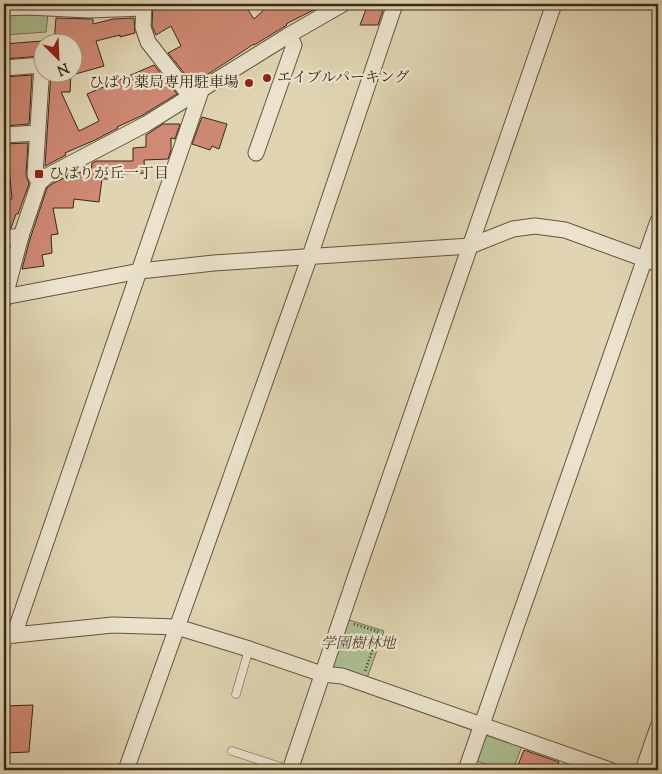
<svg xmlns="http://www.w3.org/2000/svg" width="662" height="774" font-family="'Sorts Mill Goudy','Noto Serif JP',serif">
<rect width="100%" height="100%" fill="#e0d4b2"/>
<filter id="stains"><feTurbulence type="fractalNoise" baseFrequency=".004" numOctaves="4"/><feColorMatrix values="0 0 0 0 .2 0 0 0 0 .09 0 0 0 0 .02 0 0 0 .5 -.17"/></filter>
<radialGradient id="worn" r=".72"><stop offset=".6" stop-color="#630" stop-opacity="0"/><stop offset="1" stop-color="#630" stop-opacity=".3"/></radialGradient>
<g fill="#acbe91" stroke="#727454">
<path d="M4,4H49L46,32L4,35Z"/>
<path d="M346,619L384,631L366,681L330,669Z"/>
<path d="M483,731L522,746L513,770H504L474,760Z"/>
</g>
<g fill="#cf8974" stroke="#382918">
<path d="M153,4H244L254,19L270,4H325L286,24L287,25L254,45V44L193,84L168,53L181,46L171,26L156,35L152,26Z"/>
<path d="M368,4H385L378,25H360Z"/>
<path d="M56,18L93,19V24L113,19L134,18L135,33L120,37V35L96,41L104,66L72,75V42H54Z"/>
<path d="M42,41V56L4,59V44Z"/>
<path d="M154,65L177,94L141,116L117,127L118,128L95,140L65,153L66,155L45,166L51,72H71L70,92H61L79,131L99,121L87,94Z"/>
<path d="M32,75L29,124L4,126V77Z"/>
<path d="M202,117L227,124L219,149L212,146L210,150L192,144Z"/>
<path d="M163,124H180L175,139L171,138V150L168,159L144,160L145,173L122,174V179H102L99,202L74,199L73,208H53L58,234L51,235L52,253L42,255L44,266L22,269L30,239L47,188L52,184L76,172L91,173L92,163L96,161H133V148L146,147V135Z"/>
<path d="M28,143L26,174L29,184L18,214H16L11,228L4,229V200L12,199L9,167L4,168V144Z"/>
<path d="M33,705L29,752L4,753V706Z"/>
<path d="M524,750L559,762L556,770H516Z"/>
</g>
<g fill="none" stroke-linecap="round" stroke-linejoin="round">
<defs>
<g id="service">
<path d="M4,656L9,636"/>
<path d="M236,694L249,649"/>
<path d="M232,751L290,770"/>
</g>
<g id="minor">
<path d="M144,4L143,27L148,42L190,96"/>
<path d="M4,8L28,7L89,10L144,8"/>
<path d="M4,68L42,65L35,175L39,183"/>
<path d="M4,135L37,133"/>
<path d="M256,153L294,45L289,35"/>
<path d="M4,238L21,236L39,183L47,176L146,124L289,35L343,4"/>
<path d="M4,297L140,271L214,263L470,246L513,229L535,226L565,230L658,264"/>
<path d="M4,300L21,236"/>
<path d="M14,635L202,88"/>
<path d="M4,636L113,625L177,627L249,649L322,674L342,676L610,770"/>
<path d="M126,770L310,256L395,4"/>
<path d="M290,770L355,578L554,4"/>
<path d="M466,770L658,221"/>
<path d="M643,770L658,727"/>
</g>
</defs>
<use href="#service" stroke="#62543e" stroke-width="9"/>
<use href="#minor" stroke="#62543e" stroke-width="17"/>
<path stroke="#382918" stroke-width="2.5" stroke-dasharray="1 2.5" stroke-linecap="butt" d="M354,624L379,632L365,671"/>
<use href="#service" stroke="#ebe3cd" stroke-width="8"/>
<use href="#minor" stroke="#ebe3cd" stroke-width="15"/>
</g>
<g fill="#8f2418" stroke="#ebe3cd" stroke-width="2">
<circle cx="267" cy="78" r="5"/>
<circle cx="249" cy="83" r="5"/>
<rect x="34" y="169" width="10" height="10" rx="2.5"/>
</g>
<g text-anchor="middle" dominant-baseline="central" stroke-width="4.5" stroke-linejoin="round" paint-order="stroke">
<g font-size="15" fill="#382918" stroke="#ebe3cd" text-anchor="start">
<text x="277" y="78">エイブルパーキング</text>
<text x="239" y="83" text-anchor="end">ひばり薬局専用駐車場</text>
<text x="49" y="174">ひばりが丘一丁目</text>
</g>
<g font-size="15" font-style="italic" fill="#4f4730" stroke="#ebe3cd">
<text x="358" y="644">学園樹林地</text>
</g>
</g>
<rect width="662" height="774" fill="none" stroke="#e0d4b2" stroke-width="20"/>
<rect x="5" y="5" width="652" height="764" fill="none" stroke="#382918" stroke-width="2.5"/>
<rect x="10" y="10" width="642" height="754" fill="none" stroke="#382918"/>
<g transform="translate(58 58) rotate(156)"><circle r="24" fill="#ebe3cd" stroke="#a39985"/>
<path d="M0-4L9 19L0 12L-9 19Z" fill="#8f2418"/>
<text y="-8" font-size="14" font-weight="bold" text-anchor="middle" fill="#382918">N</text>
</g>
<rect width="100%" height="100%" filter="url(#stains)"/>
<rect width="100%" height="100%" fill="url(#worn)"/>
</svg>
